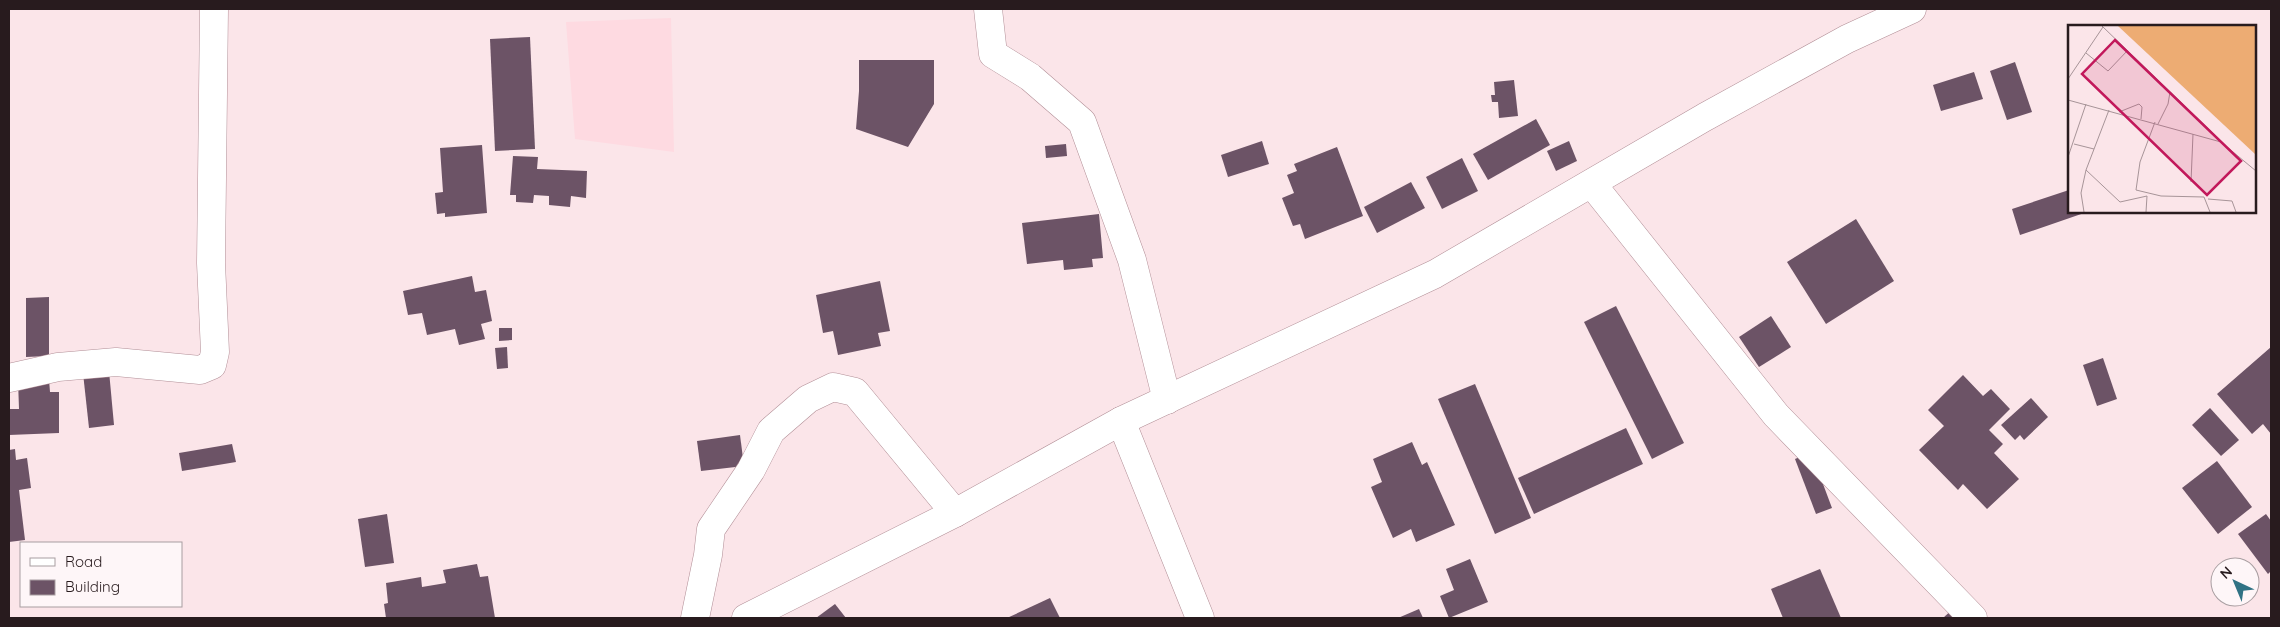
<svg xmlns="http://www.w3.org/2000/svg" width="2280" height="627" font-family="Quicksand,sans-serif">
<rect width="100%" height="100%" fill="#fbe5e9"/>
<path fill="#fedae1" d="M671,18L674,152L575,139L566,22Z"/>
<g fill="#6c5366">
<path d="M530,37L535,149L495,151L490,39Z"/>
<path d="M859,60H934V104L908,147L856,129L859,91Z"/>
<path d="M2015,62L2032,112L2007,120L1990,71Z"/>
<path d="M1974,72L1983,99L1941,111L1933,85Z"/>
<path d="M1514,80L1518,116L1499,118L1498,102H1492L1491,95H1495L1494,82Z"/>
<path d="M1536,119L1550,145L1488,180L1473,154Z"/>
<path d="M1262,141L1269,164L1228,177L1221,155Z"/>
<path d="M1569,141L1577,161L1556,171L1547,151Z"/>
<path d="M1066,144L1067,156L1046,158L1045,146Z"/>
<path d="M482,145L487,213L445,217V213L437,214L435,193L443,192L440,148Z"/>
<path d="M1337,147L1363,216L1305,239L1300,224L1293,226L1282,198L1294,193L1287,175L1297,171L1294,164Z"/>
<path d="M513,156L538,157L537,169L587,171L586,198L571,196L570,207L549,205V196L534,195L533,203L516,202V195H510Z"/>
<path d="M1462,158L1478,191L1442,209L1426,177Z"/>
<path d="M1411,182L1425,208L1377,233L1364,207Z"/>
<path d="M2069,190V211L2087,212L2020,235L2012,209Z"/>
<path d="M1099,214L1103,258L1092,259L1093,267L1064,270L1063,260L1027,264L1022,223Z"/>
<path d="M1856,219L1894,281L1826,324L1787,262Z"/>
<path d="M472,276L475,292L486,290L492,321L481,324L485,339L459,345L455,329L427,335L422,313L408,315L403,291Z"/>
<path d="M880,281L890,331L878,333L881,346L838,355L833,331L823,333L816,295Z"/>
<path d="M49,297V356L26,357V298Z"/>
<path d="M1616,306L1684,443L1652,459L1584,322Z"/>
<path d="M1771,316L1791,347L1759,367L1739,337Z"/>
<path d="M499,328H512V340L499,341Z"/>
<path d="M507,347L508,368L497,369L495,348Z"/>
<path d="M2271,347V434L2263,424L2252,434L2217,394Z"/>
<path d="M2103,358L2117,399L2097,406L2083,365Z"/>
<path d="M109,371L114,425L89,428L83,373Z"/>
<path d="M1963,375L1983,396L1991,389L2010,409L1989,430L2003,444L1994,453L2019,479L1987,509L1963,484L1958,490L1919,450L1944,426L1928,410Z"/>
<path d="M49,379L50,392H59V433L9,435V409H19L18,380Z"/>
<path d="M1475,384L1531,518L1495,534L1438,399Z"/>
<path d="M2031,398L2048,417L2024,440L2020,435L2015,440L2001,425Z"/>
<path d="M2210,408L2239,440L2221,456L2192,425Z"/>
<path d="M1626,428L1643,464L1534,514L1518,478Z"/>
<path d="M740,435L744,466L701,471L697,441Z"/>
<path d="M1412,442L1422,465L1427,462L1455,525L1416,542L1411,529L1393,538L1371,487L1382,482L1373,459Z"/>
<path d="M232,444L236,462L182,471L179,453Z"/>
<path d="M15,449L16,460L27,458L31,488L19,490L25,540L9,542V450Z"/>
<path d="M1811,452L1832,508L1816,514L1795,459Z"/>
<path d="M2217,461L2252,507L2218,534L2182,488Z"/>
<path d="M387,514L394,563L365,567L358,519Z"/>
<path d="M2266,514L2271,521V571L2268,574L2238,534Z"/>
<path d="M1470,559L1488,602L1449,618L1440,596L1454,590L1446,569Z"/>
<path d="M477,564L480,577L488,576L495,618H386L384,604L388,603L386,583L421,577L422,587L446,583L443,570Z"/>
<path d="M1820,569L1841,618H1783L1771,589Z"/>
<path d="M1050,598L1060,618H1007Z"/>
<path d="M835,604L846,618H816Z"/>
<path d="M1954,608L1964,618H1943Z"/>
<path d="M1419,609L1423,618H1398Z"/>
</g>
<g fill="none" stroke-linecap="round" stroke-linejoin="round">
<defs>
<g id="minor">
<path d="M988,9L993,54L1030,77L1082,122L1132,260L1167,400"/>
<path d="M1592,184L1776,415L1973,618"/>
<path d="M9,378L58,367L116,362L200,370L212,365L215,352L211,263L214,9"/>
<path d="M1121,421L1200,618"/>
<path d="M695,618L708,555L711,529L751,470L771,431L808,399L833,387L855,392L955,513"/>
<path d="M746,618L955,513L1121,421L1435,274L1705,117L1847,39L1912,9"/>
</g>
</defs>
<use href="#minor" stroke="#b28f97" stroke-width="29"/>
<use href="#minor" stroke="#fff" stroke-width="28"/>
</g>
<g transform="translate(2068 25)">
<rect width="188" height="188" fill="#fbe5e9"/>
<path d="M50,1H187V129Z" fill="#edac73"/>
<path fill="none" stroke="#a79498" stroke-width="1" d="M34,1L153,116M18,28L40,46L60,25M0,54L35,2M0,75L153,117L188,146M51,87L71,79L74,82L73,94M87,97L72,137L68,165L93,171L136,172L142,187M90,99L100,79L102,67M6,119L26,124M0,132L18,79M18,145L52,177L79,171M123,157L125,109M140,174L164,176L168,187M16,187L13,168L18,145L41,85M78,187L79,171"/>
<path fill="#c2185b" fill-opacity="0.15" stroke="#c2185b" stroke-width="2.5" d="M47,15L173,136L139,170L14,49Z"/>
<rect width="188" height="188" fill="none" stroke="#281b1e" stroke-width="2.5"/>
</g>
<rect width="2280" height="627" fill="none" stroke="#281b1e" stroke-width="20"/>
<rect x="20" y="542" width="162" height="65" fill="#fef6f8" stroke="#a89ea1"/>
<rect x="30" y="558" width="25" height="8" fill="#ffffff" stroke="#a89ea1"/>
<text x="65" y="567" font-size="15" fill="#281b1e">Road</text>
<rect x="30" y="580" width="25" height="15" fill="#6c5366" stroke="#a89ea1"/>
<text x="65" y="592" font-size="15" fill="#281b1e">Building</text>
<g transform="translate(2235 582) rotate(316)"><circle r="24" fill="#fef6f8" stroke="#a89ea1"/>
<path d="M0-4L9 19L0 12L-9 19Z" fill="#307284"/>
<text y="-8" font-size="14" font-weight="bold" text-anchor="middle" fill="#281b1e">N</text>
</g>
</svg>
